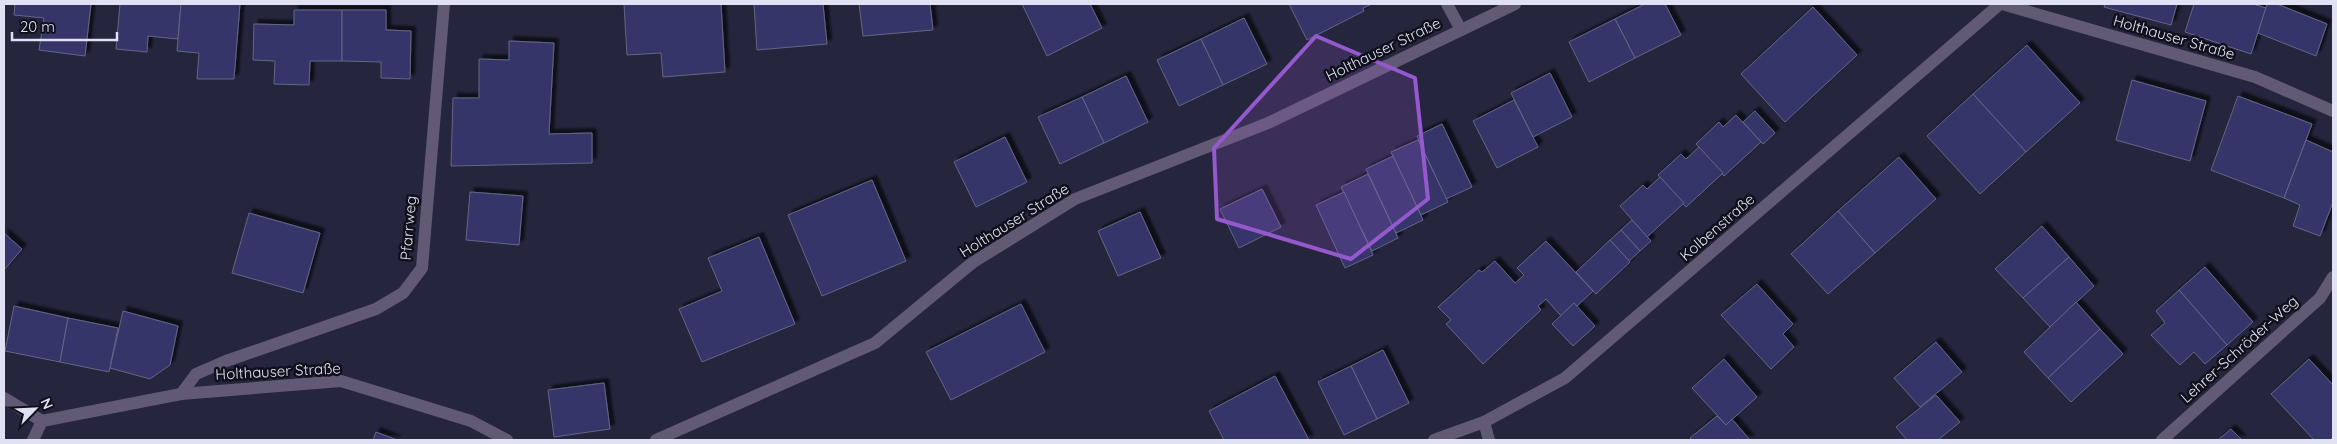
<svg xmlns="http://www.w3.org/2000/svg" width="2337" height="444" font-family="Quicksand,sans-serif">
<defs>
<filter id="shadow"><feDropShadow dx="4.5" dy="-4.5" stdDeviation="1" flood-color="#0009"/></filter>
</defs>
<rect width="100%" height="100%" fill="#25253e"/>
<g fill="#35356a" stroke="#646684" filter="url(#shadow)">
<path d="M15,4H91L85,56L39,50L44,18L14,15Z"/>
<path d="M120,4H181L178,39L148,36L147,52L116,49Z"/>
<path d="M181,4H240L234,79H197L199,53L177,51Z"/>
<path d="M624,4H721L725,72L663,77L661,53L627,55Z"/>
<path d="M754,4H823L827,44L757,50Z"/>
<path d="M859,4H930L933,30L863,36Z"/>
<path d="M1022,4H1090L1102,28L1047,56Z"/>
<path d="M1289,4H1372L1363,8L1364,11L1307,40Z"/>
<path d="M1645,4H1665L1681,35L1635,58L1615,19Z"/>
<path d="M2105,4H2177L2171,25L2104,7Z"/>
<path d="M2194,4H2253L2266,8L2251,54L2185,32Z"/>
<path d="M2267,4H2277L2327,24L2316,56L2258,33Z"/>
<path d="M1813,7L1857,55L1785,122L1741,74Z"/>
<path d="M294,10H342V61H310L309,85L274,84L275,61L253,60L254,24L294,25Z"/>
<path d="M342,10H386V30L411,31L410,79L381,78V62L342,61Z"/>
<path d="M1244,18L1267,64L1223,85L1201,39Z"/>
<path d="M1615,19L1635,58L1589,82L1569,42Z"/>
<path d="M1201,39L1223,85L1179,106L1157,60Z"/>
<path d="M509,41L554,43L549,134L592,133V163L451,166L453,98H479V59L509,60Z"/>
<path d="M2027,45L2080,103L2026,152L1973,94Z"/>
<path d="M1550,73L1572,117L1533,137L1511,93Z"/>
<path d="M1126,76L1148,122L1104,143L1082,97Z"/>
<path d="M2132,80L2206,101L2190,161L2116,140Z"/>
<path d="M1973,94L2026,152L1980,194L1927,136Z"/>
<path d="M2238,96L2312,124L2284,198L2211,170Z"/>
<path d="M1082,97L1104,143L1060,164L1038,117Z"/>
<path d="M1514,100L1538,147L1497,168L1473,121Z"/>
<path d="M1755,111L1775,133L1763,144L1743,122Z"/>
<path d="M1736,115L1761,142L1724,176L1696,144L1719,122L1723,127Z"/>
<path d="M1442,124L1472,187L1446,199L1417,136Z"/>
<path d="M1005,137L1027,182L976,207L954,162Z"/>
<path d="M1418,140L1448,202L1421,215L1391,152Z"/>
<path d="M2306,140L2333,152V202L2320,236L2293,226L2300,205L2284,198Z"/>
<path d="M1699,147L1723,173L1686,207L1658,175L1681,154L1686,159Z"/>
<path d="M1393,156L1423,220L1396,233L1366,169Z"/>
<path d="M1899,157L1936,199L1875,253L1838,211Z"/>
<path d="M1368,174L1398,238L1372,251L1341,187Z"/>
<path d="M1660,177L1684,203L1647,237L1620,206L1643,185L1647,189Z"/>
<path d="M872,180L906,261L822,296L788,215Z"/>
<path d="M1262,189L1281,227L1239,248L1220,209Z"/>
<path d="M470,192L523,196L519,245L466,240Z"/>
<path d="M1344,192L1373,255L1345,268L1316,205Z"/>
<path d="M1838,211L1875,253L1828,294L1791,254Z"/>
<path d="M1140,212L1161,258L1118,276L1098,231Z"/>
<path d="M249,213L320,233L303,293L232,273Z"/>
<path d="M1632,220L1651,241L1640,251L1621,230Z"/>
<path d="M2042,226L2069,257L2023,298L1995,269Z"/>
<path d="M1621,230L1640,251L1629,261L1610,240Z"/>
<path d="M4,233L22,249L4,270Z"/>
<path d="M759,237L795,324L702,362L679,309L722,291L708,258Z"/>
<path d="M1610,240L1630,262L1596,294L1576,272Z"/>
<path d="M1546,241L1593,291L1577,306L1574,303L1561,316L1546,299L1538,306L1541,310L1483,364L1446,324L1451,320L1438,307L1479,270L1482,272L1495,261L1515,283L1524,275L1517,268Z"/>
<path d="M2069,257L2094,286L2050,327L2023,298Z"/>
<path d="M2205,267L2253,322L2227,345L2179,290Z"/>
<path d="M1757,284L1793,324L1783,334L1794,347L1771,369L1721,315Z"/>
<path d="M2179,290L2227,345L2205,364L2194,352L2180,365L2151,335L2165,323L2156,311Z"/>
<path d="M2076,302L2100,329L2048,378L2024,352Z"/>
<path d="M1574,303L1595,326L1573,346L1552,324Z"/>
<path d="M1021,304L1045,352L951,400L926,352Z"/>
<path d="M14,306L68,318L60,362L5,351Z"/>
<path d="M123,311L178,326L170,365L150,379L110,368Z"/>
<path d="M68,318L118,328L109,372L60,362Z"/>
<path d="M2100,329L2123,354L2071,402L2048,378Z"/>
<path d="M1936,342L1962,372L1920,407L1894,378Z"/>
<path d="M1383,350L1409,403L1377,419L1351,366Z"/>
<path d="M1724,359L1757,397L1726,425L1692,388Z"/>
<path d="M2309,359L2333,385V437L2330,440H2314L2271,394Z"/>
<path d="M1351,366L1377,419L1344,435L1318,382Z"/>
<path d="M1275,376L1309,440H1224L1209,411Z"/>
<path d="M604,383L610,429L554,437L548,390Z"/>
<path d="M1936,395L1960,422L1938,440H1907L1896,427Z"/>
<path d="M1717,416L1726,425L1732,419L1750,440H1692L1690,438Z"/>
<path d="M2231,429L2242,440H2218Z"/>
<path d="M376,432L397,440H373Z"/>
</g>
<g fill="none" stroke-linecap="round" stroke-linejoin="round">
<g stroke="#625a74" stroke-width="12">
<path d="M1447,4L1461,30"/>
<path d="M2002,4L2255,77L2333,111"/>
<path d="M181,394L196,374L226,361L376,309L403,293L422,268L444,4"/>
<path d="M4,398L42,421"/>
<path d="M42,421L181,394L341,381L471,421L507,440"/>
<path d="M1484,422L1489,440"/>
<path d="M33,440L42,421"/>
<path d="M656,440L875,343L972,263L1075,199L1268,123L1515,4"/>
<path d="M1434,440L1484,422L1565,378L2000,4"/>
<path d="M2162,440L2320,298L2333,277"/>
</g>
</g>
<path fill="#9459cc" fill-opacity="0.2" stroke="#9459cc" stroke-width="4" stroke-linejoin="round" d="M1316,36L1415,78L1428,199L1351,259L1217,219L1214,148Z"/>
<g text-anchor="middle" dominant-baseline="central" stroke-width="5" stroke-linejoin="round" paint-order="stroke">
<g font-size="15" fill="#e0e1f2" stroke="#0f101b">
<text transform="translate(2174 37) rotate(16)">Holthauser Straße</text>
<text transform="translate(1383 49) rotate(-26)">Holthauser Straße</text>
<text transform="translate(1014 220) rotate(-32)">Holthauser Straße</text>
<text transform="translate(1717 227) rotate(-41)">Kolbenstraße</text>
<text transform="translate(408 228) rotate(-85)">Pfarrweg</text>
<text transform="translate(2239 349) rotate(-42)">Lehrer-Schröder-Weg</text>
<text transform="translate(278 371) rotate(-3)">Holthauser Straße</text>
</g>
</g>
<rect width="2337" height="444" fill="none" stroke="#e0e1f2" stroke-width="10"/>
<g transform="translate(35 409) rotate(66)" stroke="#0f101b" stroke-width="4" paint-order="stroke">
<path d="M0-4L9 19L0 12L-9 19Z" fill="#e0e1f2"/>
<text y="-8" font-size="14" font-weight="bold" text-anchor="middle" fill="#e0e1f2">N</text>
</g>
<path d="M12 32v8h105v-8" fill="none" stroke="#e0e1f2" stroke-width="2.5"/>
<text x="20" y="32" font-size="15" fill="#e0e1f2" stroke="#0f101b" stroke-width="4" paint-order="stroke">20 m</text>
</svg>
